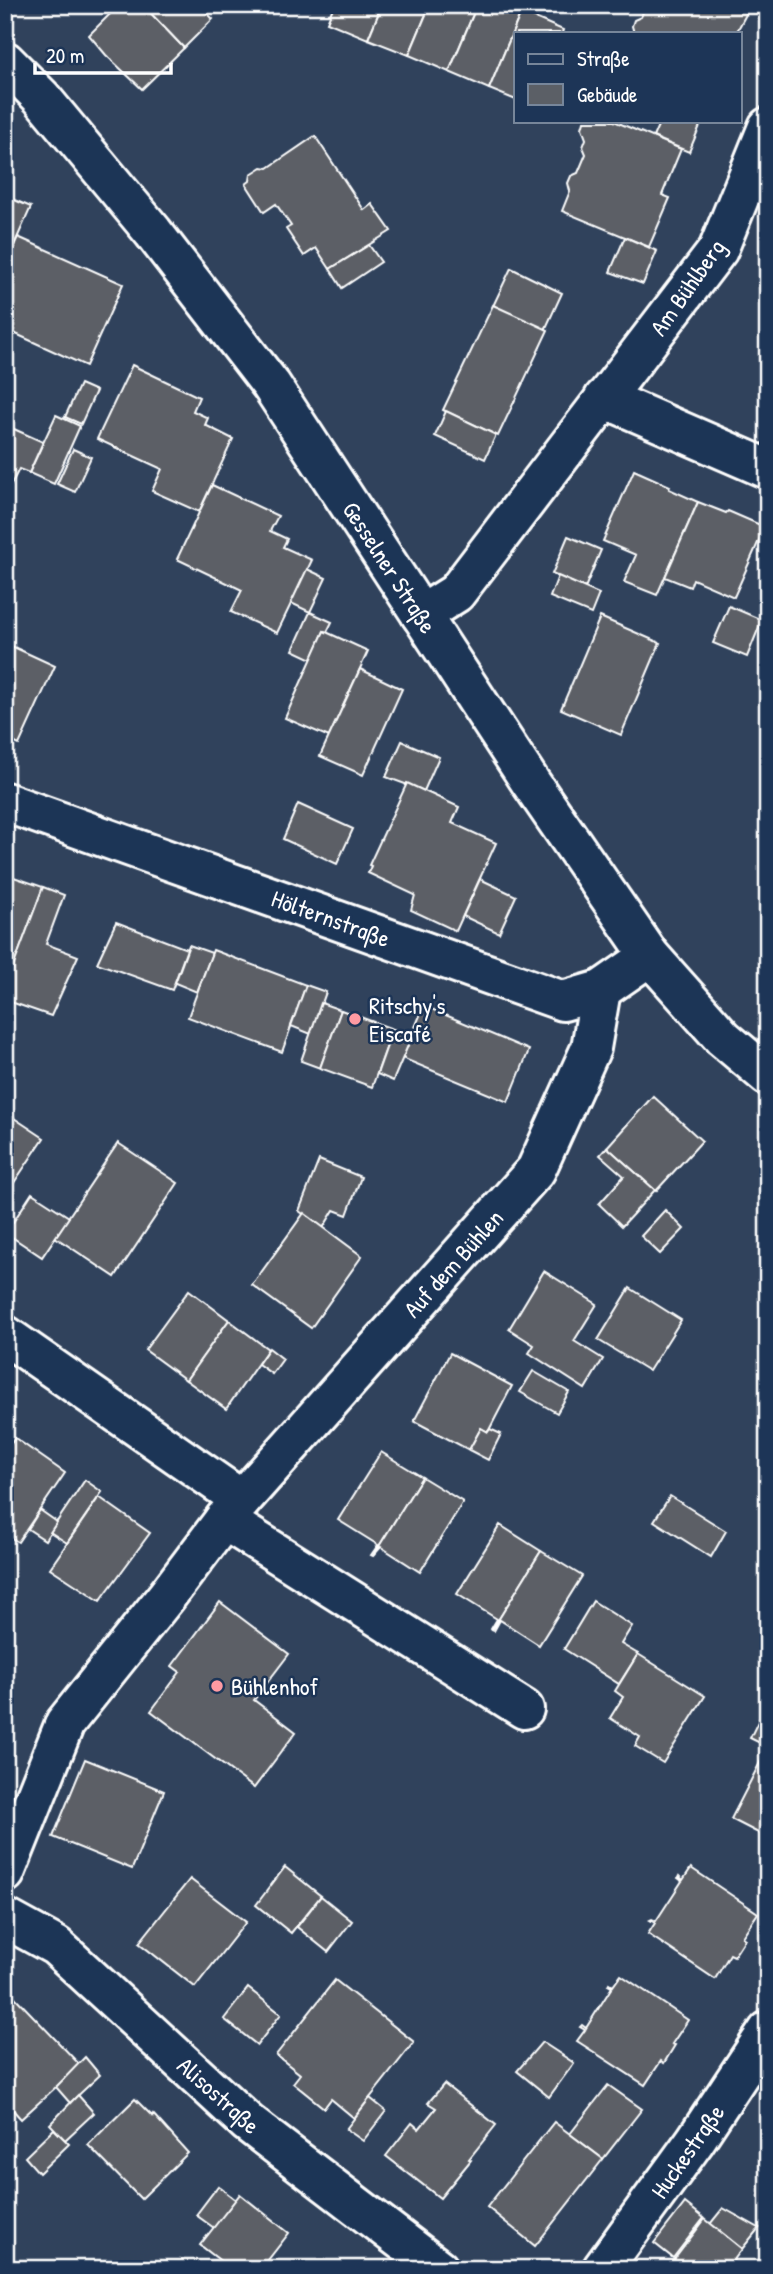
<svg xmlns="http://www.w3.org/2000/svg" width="773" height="2274" font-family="'Patrick Hand',sans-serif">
<rect width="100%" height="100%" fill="#30425c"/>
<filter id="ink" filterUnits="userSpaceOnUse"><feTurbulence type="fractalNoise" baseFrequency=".0143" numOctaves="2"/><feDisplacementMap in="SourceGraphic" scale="14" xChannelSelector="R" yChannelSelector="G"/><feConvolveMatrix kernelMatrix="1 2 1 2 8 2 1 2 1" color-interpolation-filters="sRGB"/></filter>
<g filter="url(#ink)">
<g fill="#5b5f66" stroke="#fff" stroke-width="2">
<path d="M119,5H143L184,48L142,89L106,55L89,35Z"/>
<path d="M143,5H199L213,19L184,48Z"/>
<path d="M334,5H382L368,39L327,22Z"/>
<path d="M382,5H430L409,55L368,39Z"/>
<path d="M430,5H477L449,72L409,55Z"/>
<path d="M477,5H504L521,12L489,89L449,72Z"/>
<path d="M646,5H751L736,33H634L632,26L634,20L641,17Z"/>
<path d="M521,12L563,30L562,33H516V100L489,89Z"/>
<path d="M584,121H614L681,149L662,195L670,198L649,247L562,211L570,191L568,183L571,176L578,173L586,154L583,147L586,139L582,128Z"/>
<path d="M660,121H702L689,152L653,137Z"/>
<path d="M315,136L364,210L372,204L391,231L330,269L316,248L304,256L286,229L291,226L276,204L264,212L246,184L250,181L251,174L262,167L268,168Z"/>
<path d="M5,196L31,207L5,265Z"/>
<path d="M18,237L123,284L86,366L5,329V265Z"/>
<path d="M625,237L657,251L643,284L610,272Z"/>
<path d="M369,245L381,262L342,288L330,269Z"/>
<path d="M511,268L562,293L545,330L493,306Z"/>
<path d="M493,305L548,330L498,436L443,410Z"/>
<path d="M132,365L199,397L193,411L208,418L205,425L233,439L199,512L152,491L162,469L97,439Z"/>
<path d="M80,384L96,391L81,424L65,417Z"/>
<path d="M446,411L496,435L485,459L435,436Z"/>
<path d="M56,415L80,426L54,484L29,473Z"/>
<path d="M5,425L43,442L29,473L19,469L7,493L5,492Z"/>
<path d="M73,449L91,457L75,492L57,484Z"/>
<path d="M634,470L670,486L669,489L698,502L657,595L624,582L636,555L603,541Z"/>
<path d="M212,485L278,516L270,531L287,539L283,547L312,560L277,633L231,612L242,590L177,559Z"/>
<path d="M698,502L726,513L728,511L765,527L734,597L693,579L690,587L665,577Z"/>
<path d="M568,536L601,550L585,588L552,574Z"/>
<path d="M307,569L326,578L310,612L291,603Z"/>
<path d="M558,576L599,594L591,614L550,597Z"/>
<path d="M729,606L762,620L747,657L713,643Z"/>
<path d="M310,612L332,622L327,632L324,631L312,659L293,650Z"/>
<path d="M600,617L660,643L621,735L561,709Z"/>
<path d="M324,631L368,651L329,737L285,718Z"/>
<path d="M5,643L55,666L19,745L5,738Z"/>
<path d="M360,669L402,689L363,775L320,756Z"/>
<path d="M402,741L439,757L424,791L386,777Z"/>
<path d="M407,783L459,807L452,823L496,843L456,931L411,910L415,895L368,873L371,866L369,865Z"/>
<path d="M298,804L353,829L337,864L283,839Z"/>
<path d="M5,874L43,887L5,989Z"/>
<path d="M480,879L516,896L499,933L463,916Z"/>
<path d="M43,887L64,895L46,944L78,956L51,1016L5,1000V989Z"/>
<path d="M116,922L187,949L172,990L97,963Z"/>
<path d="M189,945L212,953L197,992L175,983Z"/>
<path d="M213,950L306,985L282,1052L188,1017Z"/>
<path d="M306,985L326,992L311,1034L291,1026Z"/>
<path d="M321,1003L341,1010L320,1068L301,1061Z"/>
<path d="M424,1006L529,1050L508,1102L402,1058Z"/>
<path d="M341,1010L393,1029L372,1087L320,1068Z"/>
<path d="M393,1029L412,1036L393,1081L377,1074Z"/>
<path d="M653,1096L702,1141L656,1191L607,1147Z"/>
<path d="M5,1112L44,1138L5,1196Z"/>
<path d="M118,1143L178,1183L115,1277L55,1237Z"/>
<path d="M607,1147L655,1190L622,1226L599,1204L624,1176L600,1155Z"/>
<path d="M319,1160L361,1177L347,1215L334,1210L323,1228L299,1211Z"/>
<path d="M32,1193L69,1217L42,1257L6,1233Z"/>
<path d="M665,1210L684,1229L660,1254L641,1236Z"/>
<path d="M304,1213L362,1256L311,1328L252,1285Z"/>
<path d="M544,1271L597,1304L574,1341L603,1359L585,1389L529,1353L534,1345L509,1329Z"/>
<path d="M630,1288L681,1320L649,1371L598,1340Z"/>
<path d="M189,1290L229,1320L186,1380L145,1350Z"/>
<path d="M229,1320L268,1349L226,1409L186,1380Z"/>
<path d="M269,1348L283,1359L272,1374L258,1364Z"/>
<path d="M450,1353L512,1386L488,1432L481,1428L469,1450L414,1421Z"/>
<path d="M533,1371L569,1392L557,1413L520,1392Z"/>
<path d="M481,1428L488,1432L490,1429L501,1434L488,1460L469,1450Z"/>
<path d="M15,1438L65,1473L18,1542L5,1534V1452Z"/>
<path d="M381,1452L422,1477L373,1556L371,1555L378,1545L338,1520Z"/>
<path d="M422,1477L463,1502L420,1572L381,1547L373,1556Z"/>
<path d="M85,1480L102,1492L67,1543L50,1532Z"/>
<path d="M670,1496L726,1531L711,1557L654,1521Z"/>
<path d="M99,1497L150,1533L100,1601L50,1568Z"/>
<path d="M40,1510L57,1522L45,1540L28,1529Z"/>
<path d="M500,1525L541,1551L492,1630L491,1629L497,1619L457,1594Z"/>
<path d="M541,1551L582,1576L539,1645L500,1620L494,1631L492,1630Z"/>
<path d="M593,1601L632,1626L621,1644L638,1654L619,1684L564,1649Z"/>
<path d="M220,1602L289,1654L254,1700L296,1732L254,1788L151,1711L180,1672L172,1666Z"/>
<path d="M638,1654L705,1696L663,1763L635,1746L640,1737L610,1718L623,1697L615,1691Z"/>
<path d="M765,1707L768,1708V1747L750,1738Z"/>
<path d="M768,1747V1838L731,1819Z"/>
<path d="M85,1759L164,1791L132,1869L53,1837Z"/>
<path d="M285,1867L321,1896L291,1933L256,1905Z"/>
<path d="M691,1868L758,1913L742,1937L745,1939L734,1956L730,1954L715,1979L648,1934L655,1923L650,1920L652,1919L656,1921L682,1881L678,1878L679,1876L683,1880Z"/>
<path d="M190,1879L246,1922L195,1987L139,1943Z"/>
<path d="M321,1896L352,1921L328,1952L297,1927Z"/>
<path d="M621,1975L688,2020L672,2044L675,2045L664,2063L661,2061L645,2085L577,2041L585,2030L580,2027L582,2025L586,2028L612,1987L608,1985L609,1983L613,1986Z"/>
<path d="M335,1980L414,2042L354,2118L331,2099L324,2108L293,2083L300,2074L276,2055Z"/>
<path d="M248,1988L281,2014L257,2045L224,2019Z"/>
<path d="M11,1993L80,2065L21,2119L5,2101V1998Z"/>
<path d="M542,2042L574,2063L549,2097L517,2071Z"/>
<path d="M85,2057L100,2075L70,2103L56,2087Z"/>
<path d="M444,2084L496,2125L469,2159L471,2160L440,2198L386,2156L412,2123L419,2129L436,2108L428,2103Z"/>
<path d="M608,2085L642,2109L603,2159L570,2134Z"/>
<path d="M78,2095L94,2113L65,2140L50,2124Z"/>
<path d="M370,2098L386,2111L363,2141L346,2129Z"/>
<path d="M135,2099L152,2116L153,2114L188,2153L141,2199L88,2145Z"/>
<path d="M554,2122L603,2159L535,2246L487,2207Z"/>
<path d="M54,2129L69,2144L39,2173L25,2157Z"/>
<path d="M218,2186L236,2200L214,2228L196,2215Z"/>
<path d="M240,2194L289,2233L261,2269H231L200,2245Z"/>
<path d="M685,2203L704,2218L673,2258L654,2243Z"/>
<path d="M723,2208L759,2228L742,2249L710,2224Z"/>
<path d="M705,2219L742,2249L727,2269H667Z"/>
</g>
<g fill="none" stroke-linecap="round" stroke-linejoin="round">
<defs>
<g id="street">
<path d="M604,398L768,469"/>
<path d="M421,615L456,593L718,250L768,127"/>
<path d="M5,802L563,1001L601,990L650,956"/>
<path d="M5,1335L242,1500"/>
<path d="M224,1520L524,1709"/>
<path d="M5,1873L65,1723L166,1597L224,1520L536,1170L591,1048L601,990"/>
<path d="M5,1918L56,1946L248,2123L439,2269"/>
<path d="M602,2269L695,2141L768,2031"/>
</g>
<path id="secondary" d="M5,61L41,97L153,232L271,385L531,783L650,956L723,1038L768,1076"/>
</defs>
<use href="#street" stroke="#fff" stroke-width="44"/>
<use href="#secondary" stroke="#fff" stroke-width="44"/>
<use href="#street" stroke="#1d3557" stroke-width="38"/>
<use href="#secondary" stroke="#1d3557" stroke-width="38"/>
</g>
</g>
<g fill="#ff9aa2" stroke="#1d3557" stroke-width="2.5">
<circle cx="355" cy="1019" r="7"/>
<circle cx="217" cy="1686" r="7"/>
</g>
<g text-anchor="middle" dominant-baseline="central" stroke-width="5" stroke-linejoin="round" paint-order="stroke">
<g font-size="24" fill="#fff" stroke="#1d3557">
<text transform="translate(687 287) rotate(-55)">Am Bühlberg</text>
<text transform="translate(390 567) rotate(57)">Gesselner Straße</text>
<text transform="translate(331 918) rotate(20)">Hölternstraße</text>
<text transform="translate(453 1263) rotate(-48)">Auf dem Bühlen</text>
<text transform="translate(219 2095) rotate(42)">Alisostraße</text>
<text transform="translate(687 2151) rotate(-55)">Huckestraße</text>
</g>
<g font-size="24" fill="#fff" stroke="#1d3557" text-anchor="start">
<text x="369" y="1005">Ritschy's<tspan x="369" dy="28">Eiscafé</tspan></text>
<text x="231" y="1686">Bühlenhof</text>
</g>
</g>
<rect width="773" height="2274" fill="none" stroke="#1d3557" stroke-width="28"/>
<rect x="14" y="14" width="745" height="2246" fill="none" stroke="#fff" stroke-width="2.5" filter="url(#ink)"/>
<rect x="514" y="32" width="228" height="91" fill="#1d3557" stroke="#77869a" stroke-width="2"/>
<rect x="528" y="54" width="35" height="10" fill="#1d3557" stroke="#77869a" stroke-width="2"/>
<text x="577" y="66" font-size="21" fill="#ffffff">Straße</text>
<rect x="528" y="84" width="35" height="21" fill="#5b5f66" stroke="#77869a" stroke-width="2"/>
<text x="577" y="102" font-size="21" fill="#ffffff">Gebäude</text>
<path d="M35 63v10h136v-10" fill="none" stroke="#ffffff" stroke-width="3.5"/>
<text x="46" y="63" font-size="21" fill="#ffffff" stroke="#1d3557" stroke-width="5" paint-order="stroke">20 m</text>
</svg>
